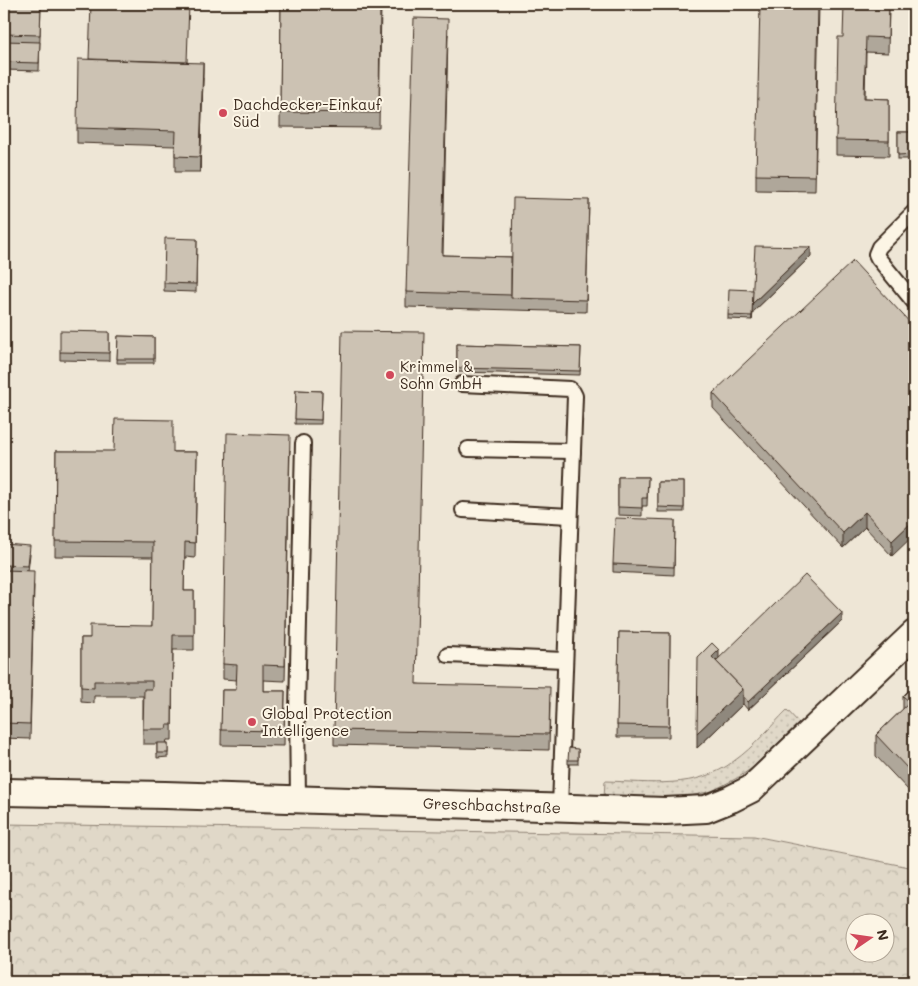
<svg xmlns="http://www.w3.org/2000/svg" width="918" height="986" font-family="Mali,sans-serif">
<defs>
<pattern id="grass-dots" width="8" height="8" patternUnits="userSpaceOnUse" patternTransform="scale(1.25)"><rect width="8" height="8" fill="#e0d8c8"/><path d="M2 2h.1M6 6h.1" fill="none" stroke="#c1baab" stroke-width="1.8" stroke-linecap="round"/></pattern>
<pattern id="forest-crowns" width="20" height="18" patternUnits="userSpaceOnUse" patternTransform="scale(1.25)"><rect width="20" height="18" fill="#e0d8c8"/><path d="M2 6a3 3 0 1 1 6 0M12 15a3 3 0 1 1 6 0" fill="none" stroke="#c1baab"/></pattern>
</defs>
<rect width="100%" height="100%" fill="#fcf5e5"/>
<filter id="ink" filterUnits="userSpaceOnUse"><feTurbulence type="fractalNoise" baseFrequency=".02" numOctaves="2"/><feDisplacementMap in="SourceGraphic" scale="10" xChannelSelector="R" yChannelSelector="G"/><feConvolveMatrix kernelMatrix="1 2 1 2 8 2 1 2 1" color-interpolation-filters="sRGB"/></filter>
<g filter="url(#ink)">
<path fill="#eee6d6" d="M4,4H914V868L754,836L4,825Z"/>
<path fill="url(#grass-dots)" stroke="#8e8173" d="M787,710L799,723L752,768L739,777L712,791L682,798H604L605,781C650,782 696,790 734,761C754,747 770,727 787,710Z"/>
<path fill="url(#forest-crowns)" stroke="#8e8173" fill-rule="evenodd" d="M4,824L754,836L914,868V982H4ZM856,924H886V954H856Z"/>
<g fill="none" stroke-linecap="round" stroke-linejoin="round">
<defs>
<g id="service">
<path d="M914,212L879,247L876,254L878,258L914,302"/>
<path d="M462,384L570,389L573,392L575,396L560,807"/>
<path d="M468,449L573,451"/>
<path d="M463,510L570,516"/>
<path d="M448,655L564,660"/>
<path d="M298,799L297,710L303,443"/>
</g>
<path id="minor" d="M4,792L165,795L665,811L706,809L731,799L751,789L914,634"/>
</defs>
<use href="#service" stroke="#3b2a1e" stroke-width="18"/>
<use href="#minor" stroke="#3b2a1e" stroke-width="30"/>
<use href="#service" stroke="#fcf5e5" stroke-width="14"/>
<use href="#minor" stroke="#fcf5e5" stroke-width="26"/>
</g>
<g fill="#afa79a" stroke="#3b2a1e">
<path d="M4,4H41L39,71L4,70Z"/>
<path d="M281,4H381L379,128L280,127Z"/>
<path d="M819,4L815,191L756,190V175Z"/>
<path d="M889,4L888,53L866,52L865,98L889,99V156L836,155V140L843,37Z"/>
<path d="M448,34L443,255L511,257L589,200L586,312L406,307V292Z"/>
<path d="M188,62L203,78L200,172H175V146L77,143V128Z"/>
<rect x="898" y="132" width="16" height="27"/>
<path d="M197,239L196,292L164,291V283Z"/>
<path d="M811,256L753,312L752,320L728,319V315L753,290Z"/>
<path d="M914,327L892,556L865,527L843,548L713,408V393Z"/>
<path d="M109,332V361L60,360V352Z"/>
<path d="M118,336L154,337V363H117Z"/>
<path d="M457,344L581,347L580,375L457,372Z"/>
<path d="M296,390L322,391L321,424H295Z"/>
<path d="M290,450L285,681L263,680V691H285L284,746L221,745L222,690H236L237,680L223,679V664Z"/>
<path d="M56,451L197,452L195,558L185,557L184,591H194V650H173L172,740H167L166,743H168V757L157,758V744H143V696H94V703L81,702V638H90L152,626L153,557L55,556Z"/>
<path d="M618,477H648L647,506H642V516L618,515Z"/>
<rect x="658" y="482" width="26" height="30"/>
<path d="M675,520L674,575L613,572V564Z"/>
<path d="M4,544L30,554L28,571L34,586L30,739L4,738Z"/>
<path d="M842,621L748,710L743,704L697,748L719,658Z"/>
<path d="M619,632L670,633L669,737H617Z"/>
<path d="M417,684L550,702L549,750L334,745V730Z"/>
<path d="M914,685L909,791L876,756V735L903,709V696Z"/>
<path d="M578,749V764H568V760Z"/>
</g>
<g fill="#8f887d" stroke="#3b2a1e">
<path d="M203,63V78L200,172V157Z"/>
<path d="M811,247V256L753,312L752,320V304Z"/>
<path d="M865,512V527L843,548V533Z"/>
<path d="M914,520V535L892,556V541Z"/>
<path d="M842,613V621L748,710V702Z"/>
<path d="M719,650V665L712,657Z"/>
<path d="M743,689V704L697,748V733Z"/>
<path d="M914,766V786L909,791V770Z"/>
</g>
<g fill="#ccc2b3" stroke="#3b2a1e">
<path d="M4,4H41L40,35L4,34Z"/>
<path d="M91,4H189L187,62L89,59Z"/>
<path d="M281,4H380L379,113L280,112Z"/>
<path d="M760,4H818L815,176L756,175Z"/>
<path d="M844,4H889L888,38L866,37L864,98L889,99V141L836,140L838,37H843Z"/>
<path d="M414,18L448,19L442,255L511,257V295L406,292Z"/>
<path d="M4,41L40,42L39,63L4,62Z"/>
<path d="M78,59L203,63L200,157L175,156L176,131L77,128Z"/>
<path d="M898,132H914V154L898,155Z"/>
<path d="M513,198L589,200L586,300L511,298Z"/>
<path d="M165,238L197,239L196,284L164,283Z"/>
<path d="M755,246L811,247L752,304Z"/>
<path d="M853,261L914,327V520L892,541L865,512L843,533L713,393Z"/>
<path d="M729,289L753,290L752,316L728,315Z"/>
<path d="M60,331L109,332V353L60,352Z"/>
<path d="M342,331L424,332L416,684L550,687L549,734L334,730Z"/>
<path d="M118,336L154,337V359H117Z"/>
<path d="M457,344L581,347L580,371L457,368Z"/>
<path d="M296,390L322,391L321,420L295,419Z"/>
<path d="M115,419L173,420V452H197L195,543L185,542L184,591H194V635H173L172,725H167L166,729H143L144,689H152V681H94V688L81,687V638H90V625L152,626L153,542L55,541L56,451H114Z"/>
<path d="M227,433L290,435L285,666L263,665V691H285L284,731L221,730L222,690H236L237,665L223,664Z"/>
<path d="M618,477H648L647,498H642V508L618,507Z"/>
<path d="M658,482H684V508L658,507Z"/>
<path d="M615,518L675,520L674,567L613,564Z"/>
<path d="M4,544L30,546L28,566L4,565Z"/>
<path d="M4,570L34,571L30,724L4,723Z"/>
<path d="M805,575L842,613L748,702L743,696V689L716,661Z"/>
<path d="M619,632L670,633L669,726L617,725Z"/>
<path d="M712,643L719,650L712,657L743,689L697,733L698,657Z"/>
<path d="M914,685V766L909,770L876,735L910,702L903,696Z"/>
<rect x="157" y="743" width="11" height="10"/>
<path d="M569,748L578,749V760H568Z"/>
</g>
</g>
<g fill="#d1495b" stroke="#fcf5e5" stroke-width="2">
<circle cx="223" cy="113" r="5"/>
<circle cx="390" cy="375" r="5"/>
<circle cx="252" cy="722" r="5"/>
</g>
<g text-anchor="middle" dominant-baseline="central" stroke-width="4" stroke-linejoin="round" paint-order="stroke">
<g font-size="15" fill="#3b2a1e" stroke="#fcf5e5" text-anchor="start">
<text x="233" y="104">Dachdecker-Einkauf<tspan x="233" dy="17">Süd</tspan></text>
<text x="400" y="366">Krimmel &amp;<tspan x="400" dy="17">Sohn GmbH</tspan></text>
<text x="262" y="713">Global Protection<tspan x="262" dy="17">Intelligence</tspan></text>
</g>
<g font-size="15" fill="#3b2a1e" stroke="#fcf5e5">
<text transform="translate(492 805) rotate(2)">Greschbachstraße</text>
</g>
</g>
<rect width="918" height="986" fill="none" stroke="#fcf5e5" stroke-width="20"/>
<rect x="10" y="10" width="898" height="966" fill="none" stroke="#3b2a1e" stroke-width="2" filter="url(#ink)"/>
<g transform="translate(870 938) rotate(77)"><circle r="24" fill="#fcf5e5" stroke="#afa495"/>
<path d="M0-4L9 19L0 12L-9 19Z" fill="#d1495b"/>
<text y="-8" font-size="14" font-weight="bold" text-anchor="middle" fill="#3b2a1e">N</text>
</g>
</svg>
